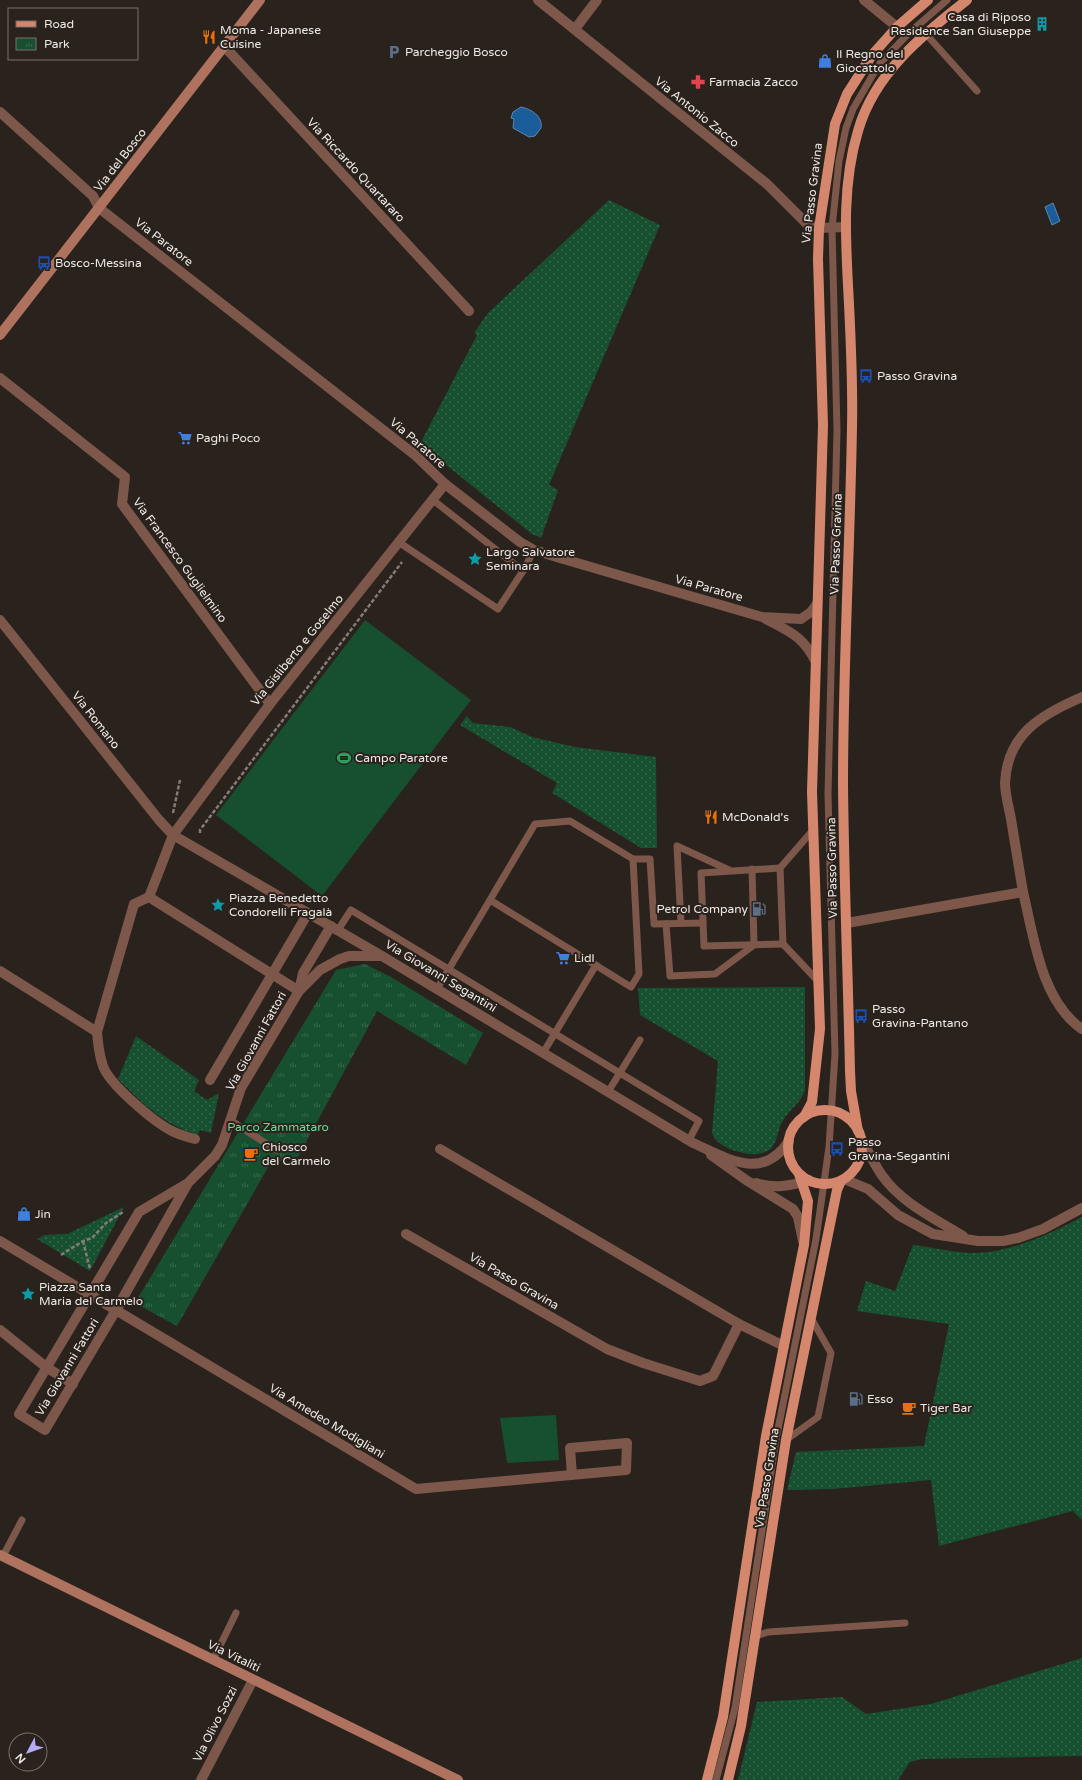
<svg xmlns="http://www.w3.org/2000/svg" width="1082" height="1780" font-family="'Varela Round',sans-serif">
<defs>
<pattern id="grass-dots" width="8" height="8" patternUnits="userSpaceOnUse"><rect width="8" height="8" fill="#175030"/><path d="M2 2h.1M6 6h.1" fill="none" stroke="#39694e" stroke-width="1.8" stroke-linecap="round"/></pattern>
<pattern id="park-tufts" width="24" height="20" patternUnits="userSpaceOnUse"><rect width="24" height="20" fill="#175030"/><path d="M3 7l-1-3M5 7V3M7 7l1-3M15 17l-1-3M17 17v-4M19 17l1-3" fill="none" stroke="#39694e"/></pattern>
</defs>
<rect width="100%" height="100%" fill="#2a221c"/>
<g fill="url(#grass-dots)">
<path d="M609,200L660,225L549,485L558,490L541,538L532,534L420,444L477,335L474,333L488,313Z"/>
<path d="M467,716L473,723L510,727L532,737L575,747L656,757L657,848H641L552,793L557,783L460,725Z"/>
<path d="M805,987V1090C800,1105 789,1109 782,1122C777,1131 778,1143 769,1150C756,1159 727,1151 717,1141C715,1139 713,1136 712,1133L718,1061L640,1015L638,988Z"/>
<path d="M136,1036L199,1080L194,1091L207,1100L219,1093L211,1133L200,1130L197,1135C159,1121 146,1106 118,1079Z"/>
<path d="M124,1207L90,1271L37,1239L45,1235L67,1234Z"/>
<path d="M1082,1217V1520L1073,1511L939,1546L931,1480L833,1489L787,1490L796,1452L924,1446L949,1324L857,1311L866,1281L895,1291L913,1245C933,1247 958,1254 977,1253C1015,1251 1049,1234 1082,1217Z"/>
<path d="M1082,1658V1756L922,1759L910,1762L898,1780H738L757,1702L842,1697L866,1714L931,1704Z"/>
</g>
<path fill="url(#park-tufts)" d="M365,964L391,977L483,1033L466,1065L377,1011L298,1157L270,1164L177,1326L135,1303L336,970Z"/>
<g fill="#175030">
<path d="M365,620L471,700L322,896L216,815Z"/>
<path d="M556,1415L559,1460L507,1463L500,1418Z"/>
</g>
<g fill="#1b5d9b" stroke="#5a87b1">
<path d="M521,107C531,109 543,116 541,128L535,136L529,137L513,128L514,119L511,118L513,112Z"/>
<path d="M1053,203L1060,221L1052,225L1045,207Z"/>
</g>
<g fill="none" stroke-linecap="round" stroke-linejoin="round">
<g stroke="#837c77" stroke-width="2.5" stroke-dasharray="4 2" stroke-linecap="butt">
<path d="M173,813L180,780"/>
<path d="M200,833V830L402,562"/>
<path d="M83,1241L90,1269"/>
<path d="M61,1255L83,1241L92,1238L106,1223L123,1212"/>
</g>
<g stroke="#7c574a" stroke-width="7">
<path d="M926,34L977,91"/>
<path d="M433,500L523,571"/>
<path d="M400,543L498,609L523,571L534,550"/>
<path d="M813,830L780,868L783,944L817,980"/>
<path d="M633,859H650L654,924L703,923"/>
<path d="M780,868L701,873L704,946L783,944"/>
<path d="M681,923L677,846L729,870"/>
<path d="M666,924L670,976L715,974L754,945L752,869"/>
<path d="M338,930L351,910L699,1121L689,1140"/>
<path d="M437,989L490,900L494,893L535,824L570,821L633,859L639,974L631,987L490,900"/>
<path d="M543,1053L596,965"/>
<path d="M608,1092L640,1040"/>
<path d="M230,1120L276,1150"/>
<path d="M786,1440L818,1417L831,1353L811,1318"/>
<path d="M3,1556L22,1520"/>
<path d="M756,1636L768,1632L905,1623"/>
<path d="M213,1660L236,1613"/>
<path d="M716,1780L735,1708L776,1439L816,1239L829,1147L835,1054L828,794L837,430L832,228L839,161L846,128L853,109L872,76L881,62L908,34L947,0"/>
</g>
<g stroke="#7c574a" stroke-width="10">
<path d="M538,0L767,184L807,224L819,228L845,227"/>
<path d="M864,0L897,27"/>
<path d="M575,29L597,0"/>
<path d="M224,46L469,311"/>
<path d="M0,112L93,196L99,208L415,455L445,484L520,542L534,550L560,558L762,617L801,619L811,612L817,604"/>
<path d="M0,378L125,477L122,504L270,704"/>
<path d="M766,619C790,632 803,636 816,662"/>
<path d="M0,620L159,820L173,835L382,956L693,1143C727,1158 762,1182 789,1141"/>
<path d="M1023,892C1019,868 1015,843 1011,819C1009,808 1005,794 1005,783C1007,734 1042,714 1082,697"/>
<path d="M847,923L1023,892C1034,937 1041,1001 1082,1029"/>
<path d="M0,971L97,1032L134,904L149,897"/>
<path d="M299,991L149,897L173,835L184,820L270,704L445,484"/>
<path d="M299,991L303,973L331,926"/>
<path d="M97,1032C98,1044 99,1055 103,1066C109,1084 154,1122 172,1131C180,1135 187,1137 195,1139"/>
<path d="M210,1080L308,913"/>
<path d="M860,1136C867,1149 873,1162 881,1174C901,1203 934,1218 963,1236"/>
<path d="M440,1149L739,1324L784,1346"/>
<path d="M711,1155L746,1180L793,1209L798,1217L803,1241"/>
<path d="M844,1179L868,1189L898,1215L933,1234L978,1241H1003L1018,1238L1043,1229L1082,1208"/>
<path d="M188,1183L116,1310L45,1430L19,1414L139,1212L188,1183L215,1156L222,1145L241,1088L299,991L320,970L340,959L349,956H380"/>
<path d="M756,1183C774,1189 790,1186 809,1180"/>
<path d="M406,1234L607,1349L643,1363L700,1381L713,1376L739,1324"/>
<path d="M0,1241L416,1489L626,1470L627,1443L570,1448L572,1475"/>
<path d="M0,1330L46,1367L73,1384"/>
<path d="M201,1780L253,1680"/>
</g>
<g stroke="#ae725e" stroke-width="10">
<path d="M0,335L260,0"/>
<path d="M0,1555L458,1780"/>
</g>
<g stroke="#d4876d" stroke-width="10">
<circle cx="825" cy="1147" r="37"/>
<path d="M804,1117L812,1102L820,1029L812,792L823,425L818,259L819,228L835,124L847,94L872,55L897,27L928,0"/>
<path d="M858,1131L851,1091L850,1071C848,976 844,880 843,785C843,666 850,546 852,427C853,386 851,345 849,304C846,246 841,187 858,131C874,74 922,35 967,0"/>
<path d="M707,1780L723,1717L766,1436L804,1245L808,1201L799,1174"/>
<path d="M728,1780L741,1726L786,1440L837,1190L841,1181"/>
</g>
</g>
<defs>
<symbol id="building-bare" viewBox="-9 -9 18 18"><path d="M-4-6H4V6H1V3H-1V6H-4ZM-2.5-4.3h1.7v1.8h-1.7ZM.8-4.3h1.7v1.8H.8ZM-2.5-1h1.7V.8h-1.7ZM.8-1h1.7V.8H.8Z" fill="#0f9aa8" stroke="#2a221c" stroke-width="2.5" paint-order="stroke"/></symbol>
<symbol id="restaurant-bare" viewBox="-9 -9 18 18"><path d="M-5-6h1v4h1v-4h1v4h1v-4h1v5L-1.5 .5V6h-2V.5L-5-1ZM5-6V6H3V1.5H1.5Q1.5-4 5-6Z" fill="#e8710a" stroke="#2a221c" stroke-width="2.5" paint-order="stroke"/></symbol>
<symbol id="parking-bare" viewBox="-9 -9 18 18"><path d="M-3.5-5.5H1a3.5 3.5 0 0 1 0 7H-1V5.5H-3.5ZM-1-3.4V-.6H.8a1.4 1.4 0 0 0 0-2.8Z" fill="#5c6f8a" stroke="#2a221c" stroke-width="2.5" paint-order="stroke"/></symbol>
<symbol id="shop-bare" viewBox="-9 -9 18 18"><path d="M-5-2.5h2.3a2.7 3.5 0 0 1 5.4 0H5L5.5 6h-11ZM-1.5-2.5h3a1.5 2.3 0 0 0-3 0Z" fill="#3f7fe0" stroke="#2a221c" stroke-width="2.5" paint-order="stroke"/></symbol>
<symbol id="pharmacy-bare" viewBox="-9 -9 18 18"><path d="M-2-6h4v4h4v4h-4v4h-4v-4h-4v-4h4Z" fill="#e0444e" stroke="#2a221c" stroke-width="2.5" paint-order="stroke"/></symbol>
<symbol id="bus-bare" viewBox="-9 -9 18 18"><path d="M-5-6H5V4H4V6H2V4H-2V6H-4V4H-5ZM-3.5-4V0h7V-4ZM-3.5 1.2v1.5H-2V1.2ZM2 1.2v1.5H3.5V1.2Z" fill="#1a4fb4" stroke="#2a221c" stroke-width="2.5" paint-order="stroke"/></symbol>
<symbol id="supermarket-bare" viewBox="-9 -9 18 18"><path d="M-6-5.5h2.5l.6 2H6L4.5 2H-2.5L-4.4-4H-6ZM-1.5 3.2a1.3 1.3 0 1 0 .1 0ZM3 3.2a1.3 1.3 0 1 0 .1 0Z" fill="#3f7fe0" stroke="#2a221c" stroke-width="2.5" paint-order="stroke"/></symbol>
<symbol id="sight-bare" viewBox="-9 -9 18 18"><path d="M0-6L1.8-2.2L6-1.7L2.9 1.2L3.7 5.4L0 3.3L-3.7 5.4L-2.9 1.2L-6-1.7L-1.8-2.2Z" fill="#0f9aa8" stroke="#2a221c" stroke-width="2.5" paint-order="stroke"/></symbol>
<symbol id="stadium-bare" viewBox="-9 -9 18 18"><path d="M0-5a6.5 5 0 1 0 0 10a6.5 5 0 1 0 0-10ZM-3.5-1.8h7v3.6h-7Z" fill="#2e9e5b" stroke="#2a221c" stroke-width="2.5" paint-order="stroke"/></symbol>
<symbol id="fuel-bare" viewBox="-9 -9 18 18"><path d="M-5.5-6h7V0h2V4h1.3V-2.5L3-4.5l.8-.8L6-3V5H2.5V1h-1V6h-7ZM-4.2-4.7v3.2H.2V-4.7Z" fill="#5c6f8a" stroke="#2a221c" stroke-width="2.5" paint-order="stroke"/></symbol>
<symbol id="cafe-bare" viewBox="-9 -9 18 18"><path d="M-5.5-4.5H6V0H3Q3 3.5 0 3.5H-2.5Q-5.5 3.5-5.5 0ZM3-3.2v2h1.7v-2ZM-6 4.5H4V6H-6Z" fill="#e8710a" stroke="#2a221c" stroke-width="2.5" paint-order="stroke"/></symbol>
</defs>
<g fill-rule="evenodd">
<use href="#building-bare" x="1032" y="14" width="20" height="20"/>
<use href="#restaurant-bare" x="199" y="27" width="20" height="20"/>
<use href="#parking-bare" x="384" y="42" width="20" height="20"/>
<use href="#shop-bare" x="815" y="51" width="20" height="20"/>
<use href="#pharmacy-bare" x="688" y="72" width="20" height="20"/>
<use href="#bus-bare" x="34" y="253" width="20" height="20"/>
<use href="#bus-bare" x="856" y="366" width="20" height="20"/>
<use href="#supermarket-bare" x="175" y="428" width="20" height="20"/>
<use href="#sight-bare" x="465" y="549" width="20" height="20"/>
<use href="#stadium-bare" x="334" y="748" width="20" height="20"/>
<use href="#restaurant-bare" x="701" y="807" width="20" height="20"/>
<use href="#sight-bare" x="208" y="895" width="20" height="20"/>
<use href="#fuel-bare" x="749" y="899" width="20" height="20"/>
<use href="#supermarket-bare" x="553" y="948" width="20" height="20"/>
<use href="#bus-bare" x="851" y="1006" width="20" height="20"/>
<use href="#bus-bare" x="827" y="1139" width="20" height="20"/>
<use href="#cafe-bare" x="241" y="1144" width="20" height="20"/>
<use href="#shop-bare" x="14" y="1204" width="20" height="20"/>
<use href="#sight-bare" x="18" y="1284" width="20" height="20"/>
<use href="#fuel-bare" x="846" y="1389" width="20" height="20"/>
<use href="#cafe-bare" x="899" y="1398" width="20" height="20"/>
</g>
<g text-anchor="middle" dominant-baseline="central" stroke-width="4" stroke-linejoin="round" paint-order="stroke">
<g font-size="12" fill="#eee8e4" stroke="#2a221c" text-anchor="start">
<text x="1031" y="17" text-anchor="end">Casa di Riposo<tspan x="1031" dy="14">Residence San Giuseppe</tspan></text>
<text x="220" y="30">Moma - Japanese<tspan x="220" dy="14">Cuisine</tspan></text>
<text x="405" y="52">Parcheggio Bosco</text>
<text x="836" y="54">Il Regno del<tspan x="836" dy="14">Giocattolo</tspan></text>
<text x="709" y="82">Farmacia Zacco</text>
<text x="55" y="263">Bosco-Messina</text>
<text x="877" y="376">Passo Gravina</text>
<text x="196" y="438">Paghi Poco</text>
<text x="486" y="552">Largo Salvatore<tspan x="486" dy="14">Seminara</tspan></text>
<text x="355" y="758">Campo Paratore</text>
<text x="722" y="817">McDonald's</text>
<text x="229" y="898">Piazza Benedetto<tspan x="229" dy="14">Condorelli Fragalà</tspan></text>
<text x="748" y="909" text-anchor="end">Petrol Company</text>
<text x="574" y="958">Lidl</text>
<text x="872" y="1009">Passo<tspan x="872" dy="14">Gravina-Pantano</tspan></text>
<text x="848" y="1142">Passo<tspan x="848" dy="14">Gravina-Segantini</tspan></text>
<text x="262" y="1147">Chiosco<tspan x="262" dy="14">del Carmelo</tspan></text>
<text x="35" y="1214">Jin</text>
<text x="39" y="1287">Piazza Santa<tspan x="39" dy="14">Maria del Carmelo</tspan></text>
<text x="867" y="1399">Esso</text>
<text x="920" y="1408">Tiger Bar</text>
</g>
<g font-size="12" fill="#eee8e4" stroke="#2a221c">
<text transform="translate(697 112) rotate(39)">Via Antonio Zacco</text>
<text transform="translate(120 160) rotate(-52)">Via del Bosco</text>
<text transform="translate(356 170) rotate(47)">Via Riccardo Quartararo</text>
<text transform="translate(812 193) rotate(-83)">Via Passo Gravina</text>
<text transform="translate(164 242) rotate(38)">Via Paratore</text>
<text transform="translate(418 443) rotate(41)">Via Paratore</text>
<text transform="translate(836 544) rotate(-88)">Via Passo Gravina</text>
<text transform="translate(180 560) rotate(54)">Via Francesco Guglielmino</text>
<text transform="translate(709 588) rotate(16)">Via Paratore</text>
<text transform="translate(297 650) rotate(-51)">Via Gisliberto e Goselmo</text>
<text transform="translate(96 720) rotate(52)">Via Romano</text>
<text transform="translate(832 868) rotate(-91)">Via Passo Gravina</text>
<text transform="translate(441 976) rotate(31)">Via Giovanni Segantini</text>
<text transform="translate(256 1041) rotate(-61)">Via Giovanni Fattori</text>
<text transform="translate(514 1281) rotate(30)">Via Passo Gravina</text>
<text transform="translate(67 1367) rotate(-59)">Via Giovanni Fattori</text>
<text transform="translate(327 1421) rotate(31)">Via Amedeo Modigliani</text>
<text transform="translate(767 1478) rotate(-81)">Via Passo Gravina</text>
<text transform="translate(234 1656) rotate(26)">Via Vitaliti</text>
<text transform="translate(215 1724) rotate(-63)">Via Olivo Sozzi</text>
</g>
<g font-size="12" fill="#66df98" stroke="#2a221c">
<text x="278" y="1127">Parco Zammataro</text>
</g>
</g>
<rect x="8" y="8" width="130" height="52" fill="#2a221c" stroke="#78716c"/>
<rect x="16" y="21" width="20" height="6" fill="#d4876d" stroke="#78716c"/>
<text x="44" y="28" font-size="12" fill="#eee8e4">Road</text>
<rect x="16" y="38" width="20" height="12" fill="url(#park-tufts)" stroke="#78716c"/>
<text x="44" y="48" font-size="12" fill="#eee8e4">Park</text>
<g transform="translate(28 1752) rotate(229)"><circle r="19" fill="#2a221c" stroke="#78716c"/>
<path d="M0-3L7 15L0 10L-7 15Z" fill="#b4acf9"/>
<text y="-6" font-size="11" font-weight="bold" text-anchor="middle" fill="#eee8e4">N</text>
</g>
</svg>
